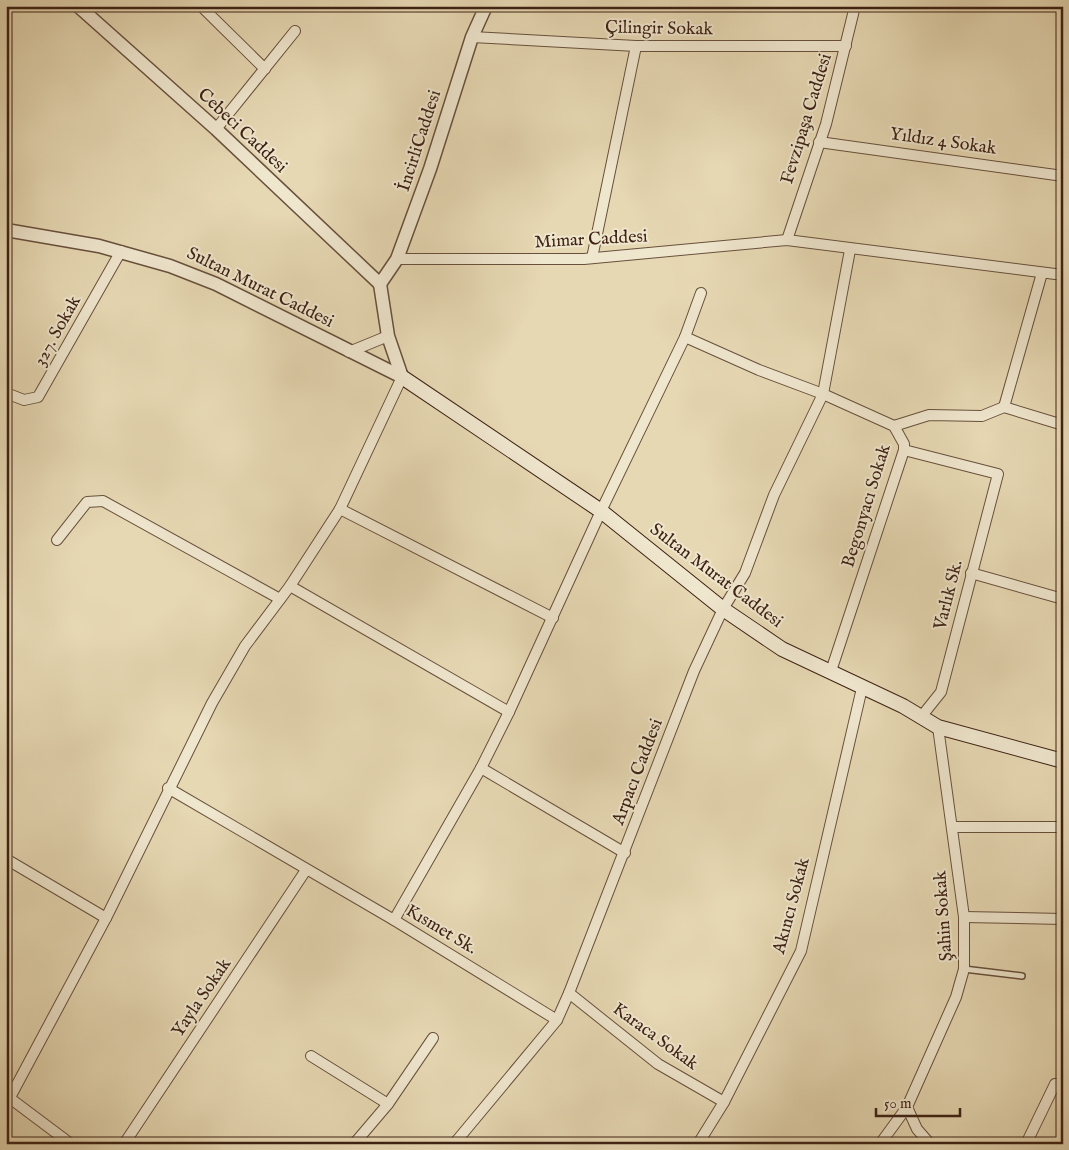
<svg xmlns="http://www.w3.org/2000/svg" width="1069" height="1150" font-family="'IM FELL English',serif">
<rect width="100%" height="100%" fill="#e6d8b3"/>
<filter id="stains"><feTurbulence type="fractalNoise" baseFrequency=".004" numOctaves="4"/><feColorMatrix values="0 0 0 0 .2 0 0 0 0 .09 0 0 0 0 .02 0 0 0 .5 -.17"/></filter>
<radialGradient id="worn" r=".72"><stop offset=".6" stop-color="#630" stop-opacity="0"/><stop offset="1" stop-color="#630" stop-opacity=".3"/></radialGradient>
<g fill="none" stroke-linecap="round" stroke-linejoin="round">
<defs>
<path id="service" d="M964,969L1022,976"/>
<g id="minor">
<path d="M201,6L265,69"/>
<path d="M472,37L636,46H846"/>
<path d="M216,129L295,31"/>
<path d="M819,142L1063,176"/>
<path d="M787,240L826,124L855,6"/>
<path d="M592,258L636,46"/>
<path d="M397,259H584L787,240L1063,275"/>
<path d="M685,337L759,370L823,394L894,426L904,444V450L831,671"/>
<path d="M349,352L388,336"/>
<path d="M402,377L340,509L553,618"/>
<path d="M6,393L24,400L38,397L121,251"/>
<path d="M1004,407L1042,273"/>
<path d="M894,426L929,415L982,416L1004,407L1063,425"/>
<path d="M904,450L998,474L941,692L921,717"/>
<path d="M340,509L290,586L509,712L601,511L685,337L701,293"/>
<path d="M57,540L87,502L103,501L280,599"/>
<path d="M971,573L1063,599"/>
<path d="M509,712L481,768L625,853"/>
<path d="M168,788L394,920L557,1020"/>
<path d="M953,827H1063"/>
<path d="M6,859L106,918"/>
<path d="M964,917L1063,919"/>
<path d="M394,920L481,768"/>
<path d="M569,993L658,1064L724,1102"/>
<path d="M311,1056L388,1104L433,1038"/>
<path d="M11,1099L71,1144"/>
<path d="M6,1105L106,918L212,703L245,646L290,586"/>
<path d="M907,1107L917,1129L930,1144"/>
<path d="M124,1144L306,870"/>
<path d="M354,1144L388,1104"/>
<path d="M454,1144L557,1020L569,993L694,671L723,609L745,573L774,495L823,394L850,250"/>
<path d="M698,1144L724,1102L801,951L862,688"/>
<path d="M880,1144L907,1107L956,997L964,969V917L938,727"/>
<path d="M1026,1144L1055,1084L1063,1085"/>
</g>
<g id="tertiary">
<path d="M78,6L216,129L380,284"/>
<path d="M6,230L99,246L170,266L216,284L402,377"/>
<path d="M380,284L397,259L430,169L472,37L486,6"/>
<path d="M380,284L388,336L402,377"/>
</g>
<path id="secondary" d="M402,377L601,511L723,609L782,649L903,706L938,727L1063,761"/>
</defs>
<use href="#service" stroke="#68503c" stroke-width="8"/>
<use href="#minor" stroke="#68503c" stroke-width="12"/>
<use href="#tertiary" stroke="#68503c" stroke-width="15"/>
<use href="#secondary" stroke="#3e2214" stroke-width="16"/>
<use href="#service" stroke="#efe6ce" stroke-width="5"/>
<use href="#minor" stroke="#efe6ce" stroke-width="10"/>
<use href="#tertiary" stroke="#efe6ce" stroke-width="12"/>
<use href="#secondary" stroke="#efe6ce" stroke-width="14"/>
</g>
<g text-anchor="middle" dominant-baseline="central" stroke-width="4" stroke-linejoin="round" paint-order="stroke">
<g font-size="18" fill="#3e2214" stroke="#efe6ce">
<text transform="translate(659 29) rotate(1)">Çilingir Sokak</text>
<text transform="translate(807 119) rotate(-73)">Fevzipaşa Caddesi</text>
<text transform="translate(242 131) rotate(43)">Cebeci Caddesi</text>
<text transform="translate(420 141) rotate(-72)">İncirliCaddesi</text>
<text transform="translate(943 142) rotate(8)">Yıldız 4 Sokak</text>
<text transform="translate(591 240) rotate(-3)">Mimar Caddesi</text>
<text transform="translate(260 288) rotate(26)">Sultan Murat Caddesi</text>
<text transform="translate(58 331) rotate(-61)">327. Sokak</text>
<text transform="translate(867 506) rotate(-73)">Begonyacı Sokak</text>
<text transform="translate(716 576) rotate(37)">Sultan Murat Caddesi</text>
<text transform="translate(949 595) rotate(-76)">Varlık Sk.</text>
<text transform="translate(638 772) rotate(-69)">Arpacı Caddesi</text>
<text transform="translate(792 906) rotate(-75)">Akıncı Sokak</text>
<text transform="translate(944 916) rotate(-94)">Şahin Sokak</text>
<text transform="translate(441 930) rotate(31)">Kısmet Sk.</text>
<text transform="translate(202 998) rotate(-56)">Yayla Sokak</text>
<text transform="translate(655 1037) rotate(36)">Karaca Sokak</text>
</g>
</g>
<rect width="1069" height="1150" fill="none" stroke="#e6d8b3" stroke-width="25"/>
<rect x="8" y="8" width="1054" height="1135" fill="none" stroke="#3e2214" stroke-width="2.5"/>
<rect x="12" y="12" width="1044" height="1125" fill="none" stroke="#3e2214"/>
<path d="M876 1108v8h84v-8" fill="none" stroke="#3e2214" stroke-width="2.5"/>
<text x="884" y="1108" font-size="15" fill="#3e2214" stroke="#efe6ce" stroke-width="4" paint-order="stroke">50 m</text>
<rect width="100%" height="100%" filter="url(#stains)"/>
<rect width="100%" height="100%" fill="url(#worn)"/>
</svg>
